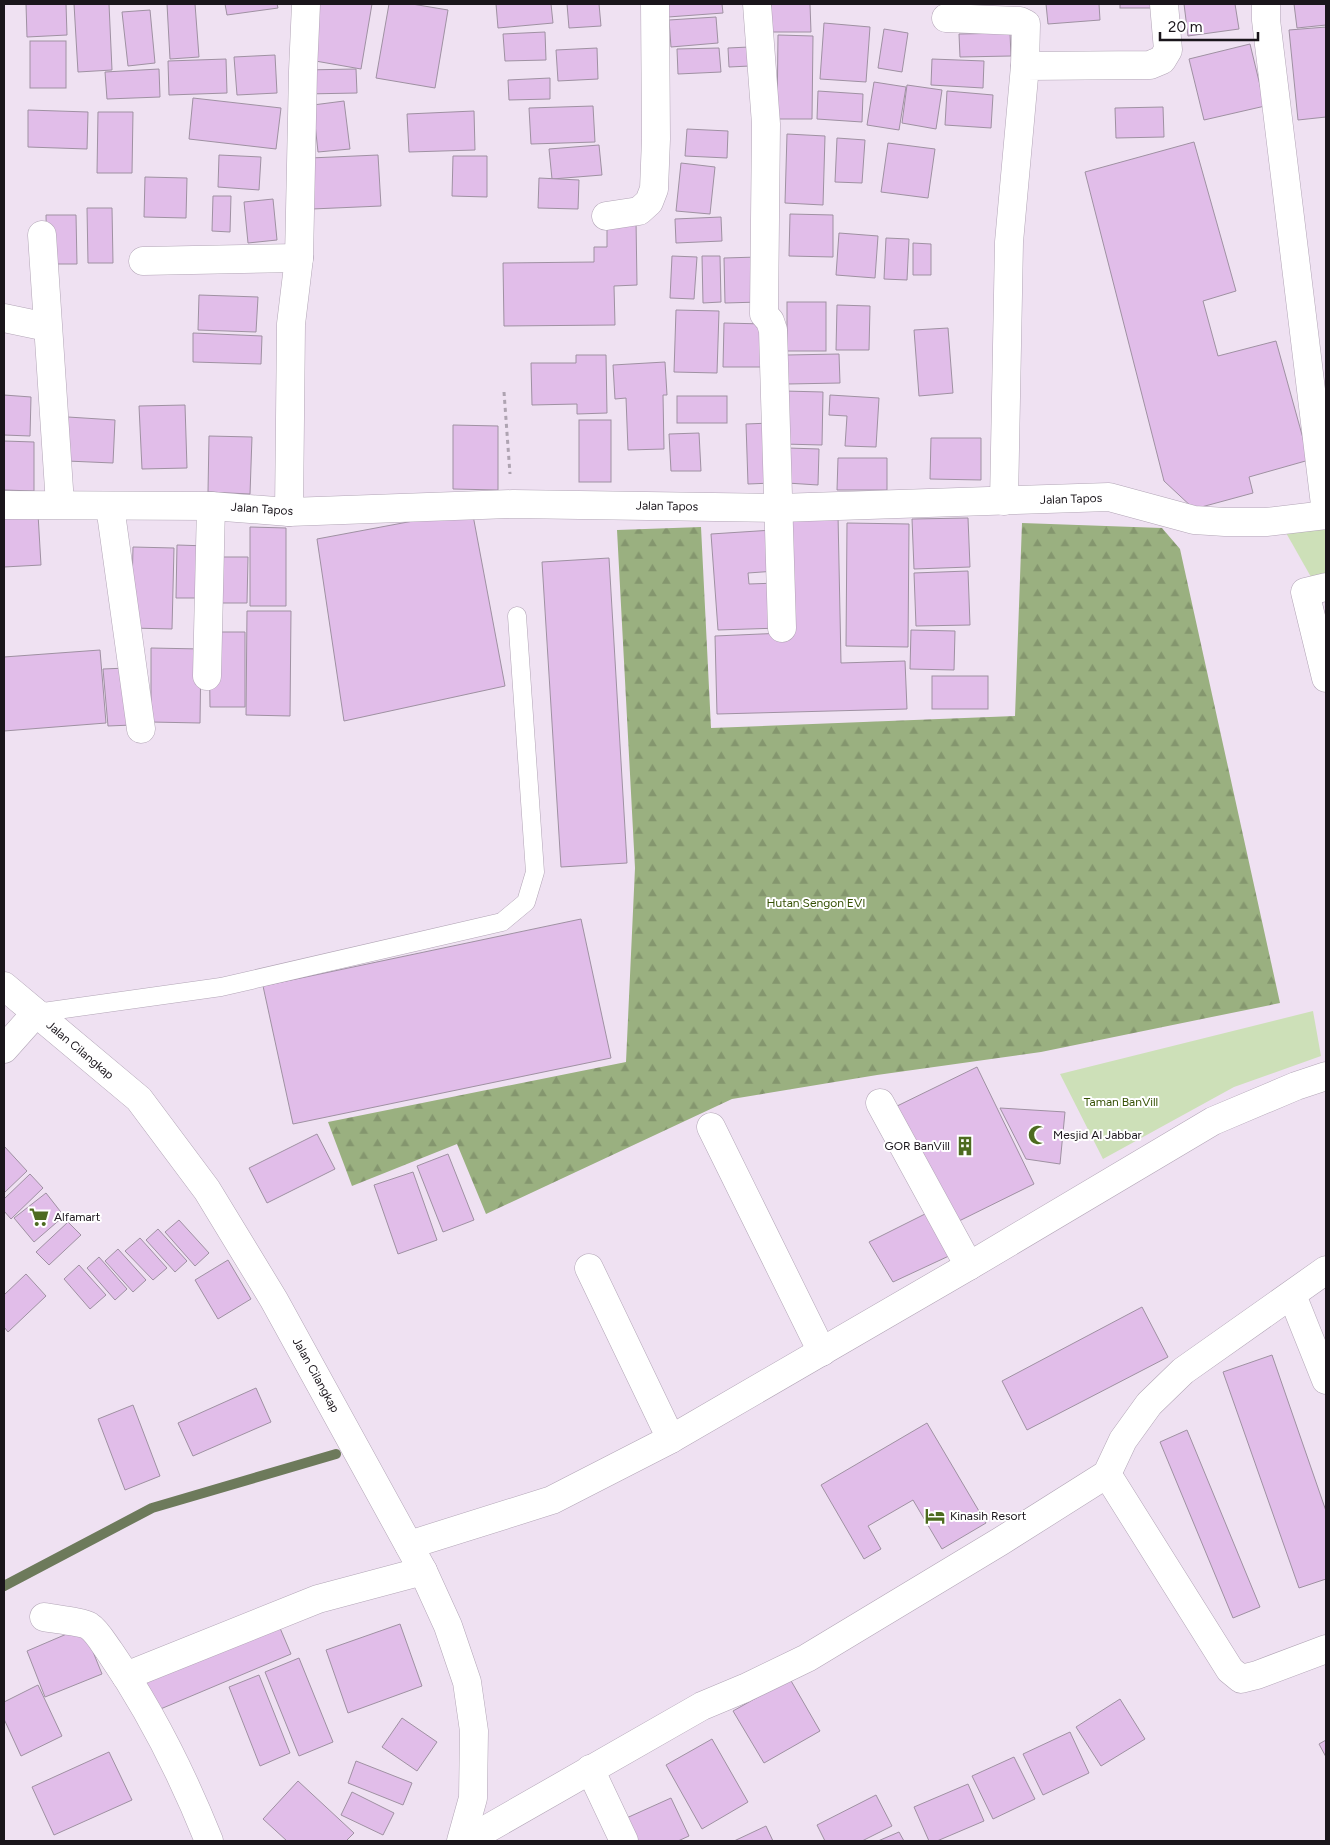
<svg xmlns="http://www.w3.org/2000/svg" width="1330" height="1845" font-family="Figtree,sans-serif">
<defs>
<pattern id="forest-firs" width="22" height="20" patternUnits="userSpaceOnUse" patternTransform="scale(1.25)"><rect width="22" height="20" fill="#9ab080"/><path d="M5 1l3.5 6h-7zM16 11l3.5 6h-7z" fill="#84966e"/></pattern>
</defs>
<rect width="100%" height="100%" fill="#efe1f2"/>
<path fill="url(#forest-firs)" d="M1022,523L1162,528L1180,549L1280,1003L1041,1052L877,1075L732,1099L486,1214L457,1144L352,1186L328,1122L626,1062L635,868L617,530L701,527L711,728L1015,716Z"/>
<g fill="#cde0b8">
<path d="M1326,527V574L1311,577L1285,531Z"/>
<path d="M1313,1011L1321,1056L1234,1087L1103,1159L1060,1074Z"/>
</g>
<g fill="none" stroke-linecap="round" stroke-linejoin="round">
<path stroke="#6d7a5b" stroke-width="10" d="M4,1586L152,1508L336,1454"/>
</g>
<g fill="#e1bde9" stroke="#9f91a2">
<path d="M26,4H66L67,35L27,37Z"/>
<path d="M74,4H109L112,70L78,72Z"/>
<path d="M167,4H195L199,57L170,59Z"/>
<path d="M225,4H277L278,8L227,15Z"/>
<path d="M313,4H372L361,69L304,59Z"/>
<path d="M389,4H412L448,10L435,88L376,78Z"/>
<path d="M496,4H551L553,23L498,28Z"/>
<path d="M567,4H599L601,26L569,28Z"/>
<path d="M667,4H722L723,13L668,17Z"/>
<path d="M771,4H810L811,32H772Z"/>
<path d="M1046,4H1099L1100,20L1048,24Z"/>
<rect x="1120" y="4" width="33" height="4"/>
<path d="M1184,4H1235L1239,29L1188,36Z"/>
<path d="M1294,4H1326V25L1297,28Z"/>
<path d="M150,10L155,63L128,66L122,12Z"/>
<path d="M716,17L718,43L671,47L669,20Z"/>
<path d="M824,23L870,27L866,82L820,79Z"/>
<path d="M1326,27V117L1298,120L1289,30Z"/>
<path d="M884,29L908,33L902,72L878,68Z"/>
<path d="M545,32L546,60L505,61L503,34Z"/>
<path d="M1010,33L1011,56L960,57L959,34Z"/>
<path d="M778,35L813,36L812,119H777Z"/>
<rect x="30" y="41" width="36" height="47"/>
<path d="M1250,44L1265,106L1204,120L1189,59Z"/>
<path d="M749,47L750,66L729,67L728,48Z"/>
<path d="M597,48L598,79L558,81L556,50Z"/>
<path d="M719,48L721,72L678,74L677,49Z"/>
<path d="M275,55L277,93L237,95L234,57Z"/>
<path d="M226,59L227,93L169,95L168,61Z"/>
<path d="M932,59L984,61L983,88L931,85Z"/>
<path d="M159,69L160,97L107,99L105,72Z"/>
<path d="M356,69L357,93L305,94L304,70Z"/>
<path d="M550,78V99L509,100L508,80Z"/>
<path d="M874,82L906,87L899,130L867,125Z"/>
<path d="M907,85L942,90L936,129L902,123Z"/>
<path d="M818,91L863,94L862,122L817,119Z"/>
<path d="M947,91L993,95L991,128L945,125Z"/>
<path d="M193,98L281,108L276,149L189,139Z"/>
<path d="M344,101L350,149L318,152L313,105Z"/>
<path d="M593,106L595,142L531,144L529,108Z"/>
<path d="M1163,107L1164,137L1116,138L1115,108Z"/>
<path d="M28,110L88,112L87,149L28,147Z"/>
<path d="M474,111L475,150L409,152L407,114Z"/>
<path d="M98,112H133L132,173H97Z"/>
<path d="M687,129L728,131L727,158L685,156Z"/>
<path d="M787,134L825,136L823,205L785,203Z"/>
<path d="M837,138L865,140L862,183L835,182Z"/>
<path d="M1194,142L1236,291L1203,301L1218,356L1276,341L1309,460L1249,477L1253,493L1194,509L1164,481L1085,172Z"/>
<path d="M888,143L935,149L928,198L881,192Z"/>
<path d="M599,145L602,175L552,179L549,149Z"/>
<path d="M219,155L261,157L259,190L218,187Z"/>
<path d="M378,155L381,206L312,209L310,158Z"/>
<path d="M453,156H487V197L452,196Z"/>
<path d="M681,163L715,167L710,214L676,211Z"/>
<path d="M145,177L187,178L186,218L144,217Z"/>
<path d="M539,178L579,180L578,209L538,208Z"/>
<path d="M213,196H231L230,232L212,231Z"/>
<path d="M273,199L277,240L248,243L244,202Z"/>
<path d="M87,208H112L113,263H88Z"/>
<path d="M790,214L833,215V257L789,256Z"/>
<path d="M46,215H76L77,264H47Z"/>
<path d="M721,217L722,241L676,243L675,219Z"/>
<path d="M607,220H636L637,285L614,286L615,325L504,326L503,263L594,262V247H607Z"/>
<path d="M839,233L878,236L875,278L836,275Z"/>
<path d="M886,238L909,239L907,280L884,279Z"/>
<path d="M913,243L931,244V275H913Z"/>
<path d="M672,256L697,257L694,299L670,298Z"/>
<path d="M702,256H720L721,302L703,303Z"/>
<path d="M758,257L760,302L725,303L724,258Z"/>
<path d="M199,295L258,297L256,332L198,330Z"/>
<rect x="787" y="302" width="39" height="49"/>
<path d="M837,305L870,306L869,350H836Z"/>
<path d="M676,310L719,311L717,373L674,372Z"/>
<path d="M724,323L765,324V367H723Z"/>
<path d="M948,328L953,393L919,396L914,330Z"/>
<path d="M193,333L262,336L261,364L193,362Z"/>
<path d="M839,354L840,383L788,384L787,355Z"/>
<path d="M576,355H606L607,413L577,414V404L532,405L531,363H576Z"/>
<path d="M665,362L667,395H663L664,449L628,450L626,398L615,399L613,365Z"/>
<path d="M784,391L823,392L822,445L783,444Z"/>
<path d="M4,395L31,397L30,436L4,435Z"/>
<path d="M830,395L879,398L876,447L845,446L847,416L829,415Z"/>
<rect x="677" y="396" width="50" height="27"/>
<path d="M185,405L187,468L142,469L139,406Z"/>
<path d="M68,417L115,420L113,463L67,461Z"/>
<rect x="579" y="420" width="32" height="62"/>
<path d="M771,423L773,483L748,484L746,424Z"/>
<path d="M453,425L498,426V490L453,489Z"/>
<path d="M699,433L701,471H671L669,434Z"/>
<path d="M209,436L252,437L250,494L208,492Z"/>
<path d="M931,438H981V480L930,479Z"/>
<path d="M4,441L34,442V491L4,490Z"/>
<path d="M788,448L819,449L818,485L787,483Z"/>
<path d="M838,458H887V490H837Z"/>
<path d="M472,510L505,686L344,721L317,539Z"/>
<path d="M38,514L41,565L4,567V516Z"/>
<path d="M838,515L841,663L905,661L907,709L717,714L715,636L784,633L781,516Z"/>
<path d="M968,518L970,567L914,569L912,519Z"/>
<path d="M847,523L909,524L908,647L846,646Z"/>
<path d="M250,527L286,528V606H250Z"/>
<path d="M773,530L776,571L748,573L749,584L778,583L780,628L718,630L711,534Z"/>
<path d="M177,545L208,546L207,598H176Z"/>
<path d="M133,547L174,548L172,629L131,628Z"/>
<path d="M221,557H248L247,603H220Z"/>
<path d="M609,558L627,863L561,867L542,562Z"/>
<path d="M968,571L970,625L916,626L914,573Z"/>
<path d="M247,611H291L290,716L246,715Z"/>
<path d="M911,630L955,631L954,670L910,669Z"/>
<path d="M209,632H245V707H210Z"/>
<path d="M151,648L201,649L200,723L151,722Z"/>
<path d="M100,650L106,723L4,731V657Z"/>
<path d="M127,668L132,725L108,726L103,669Z"/>
<rect x="932" y="676" width="56" height="33"/>
<path d="M581,919L611,1058L293,1124L263,986Z"/>
<path d="M977,1067L1034,1184L955,1223L893,1108Z"/>
<path d="M1000,1108L1065,1112L1060,1164L1026,1159Z"/>
<path d="M317,1134L335,1169L267,1203L249,1168Z"/>
<path d="M4,1146L27,1171L4,1193Z"/>
<path d="M448,1154L474,1220L443,1232L417,1166Z"/>
<path d="M413,1172L437,1240L398,1254L374,1185Z"/>
<path d="M30,1174L43,1188L11,1219L4,1211V1199Z"/>
<path d="M46,1193L64,1216L34,1242L14,1218Z"/>
<path d="M929,1212L951,1255L893,1282L869,1242Z"/>
<path d="M179,1220L209,1253L195,1266L165,1232Z"/>
<path d="M68,1222L81,1235L49,1265L36,1252Z"/>
<path d="M158,1229L187,1261L175,1272L146,1240Z"/>
<path d="M140,1238L167,1268L153,1280L125,1251Z"/>
<path d="M118,1249L146,1280L133,1292L105,1261Z"/>
<path d="M99,1257L127,1289L115,1300L87,1268Z"/>
<path d="M228,1260L251,1299L218,1319L195,1280Z"/>
<path d="M79,1265L106,1295L90,1309L64,1279Z"/>
<path d="M26,1274L46,1296L8,1332L4,1327V1295Z"/>
<path d="M1142,1307L1168,1357L1027,1430L1002,1381Z"/>
<path d="M1272,1355L1326,1511V1579L1299,1588L1223,1372Z"/>
<path d="M256,1388L271,1422L193,1456L178,1423Z"/>
<path d="M133,1405L160,1476L125,1490L98,1419Z"/>
<path d="M927,1423L986,1523L942,1549L913,1500L868,1526L881,1549L864,1559L821,1485Z"/>
<path d="M1187,1430L1260,1607L1233,1618L1160,1442Z"/>
<path d="M277,1621L291,1654L151,1713L137,1680Z"/>
<path d="M400,1624L422,1686L348,1713L326,1650Z"/>
<path d="M83,1627L102,1674L45,1697L27,1651Z"/>
<path d="M299,1658L333,1742L299,1756L265,1672Z"/>
<path d="M259,1675L290,1753L260,1766L229,1687Z"/>
<path d="M790,1679L820,1731L764,1763L733,1711Z"/>
<path d="M38,1685L62,1736L21,1756L4,1719V1702Z"/>
<path d="M1120,1699L1145,1739L1101,1766L1076,1727Z"/>
<path d="M402,1718L437,1742L417,1771L382,1747Z"/>
<path d="M1070,1732L1089,1773L1043,1795L1023,1754Z"/>
<path d="M712,1739L748,1802L702,1829L666,1765Z"/>
<path d="M1326,1740V1757L1319,1744Z"/>
<path d="M109,1752L132,1800L54,1835L32,1787Z"/>
<path d="M1014,1757L1035,1799L993,1819L972,1776Z"/>
<path d="M356,1761L412,1783L403,1805L348,1783Z"/>
<path d="M298,1781L354,1833L346,1841H287L263,1819Z"/>
<path d="M968,1784L984,1821L937,1841H929L914,1807Z"/>
<path d="M352,1792L394,1813L383,1835L341,1815Z"/>
<path d="M876,1795L892,1826L862,1841H825L817,1825Z"/>
<path d="M671,1798L689,1836L678,1841H631L622,1820Z"/>
<path d="M766,1826L773,1841H734Z"/>
<path d="M899,1832L904,1841H878Z"/>
</g>
<g fill="none" stroke-linecap="round" stroke-linejoin="round">
<defs>
<path id="service" d="M36,1013L221,987L502,922L526,902L535,872L517,616"/>
<g id="minor">
<path d="M757,4L766,124L764,314L770,321L773,330L782,628"/>
<path d="M1266,4V20L1326,513"/>
<path d="M946,18L1020,21L1026,24L1025,66"/>
<path d="M606,216L639,211L649,202L654,189L656,139L655,4"/>
<path d="M42,235L60,504"/>
<path d="M143,261L299,258"/>
<path d="M4,318L47,327"/>
<path d="M1004,501L1009,242L1025,66L1150,65L1162,60L1168,50L1164,4"/>
<path d="M4,505L211,506L289,512L513,504L779,508L1109,497L1194,520L1225,522H1266L1326,515"/>
<path d="M110,506L141,729"/>
<path d="M289,512L291,324L299,258L303,71L306,4"/>
<path d="M1326,587L1305,592L1326,678"/>
<path d="M207,676L211,506"/>
<path d="M4,1049L36,1013"/>
<path d="M880,1103L969,1266"/>
<path d="M711,1127L822,1352"/>
<path d="M589,1268L671,1439"/>
<path d="M1292,1295L1326,1380"/>
<path d="M1107,1474L1230,1670L1241,1679L1257,1675L1326,1649"/>
<path d="M409,1545L552,1500L671,1439L969,1266L1213,1121L1296,1086L1326,1076"/>
<path d="M44,1617C53,1619 83,1622 89,1626C97,1631 104,1644 110,1652C150,1710 183,1776 209,1841"/>
<path d="M126,1676L318,1599L423,1571"/>
<path d="M590,1769L624,1841"/>
<path d="M466,1841L702,1706L745,1688L807,1658L1001,1541L1107,1474L1123,1440L1149,1404L1183,1371L1326,1270"/>
</g>
<path id="tertiary" d="M4,986L139,1099L207,1190L274,1300L423,1571L448,1626L467,1682L474,1731L473,1798L461,1841"/>
</defs>
<use href="#service" stroke="#b2a5b6" stroke-width="19"/>
<use href="#minor" stroke="#b2a5b6" stroke-width="29"/>
<use href="#tertiary" stroke="#b2a5b6" stroke-width="29"/>
<path stroke="#aea3b1" stroke-width="3" stroke-dasharray="4 4" stroke-linecap="butt" d="M504,392L510,474"/>
<use href="#service" stroke="#fff" stroke-width="18"/>
<use href="#minor" stroke="#fff" stroke-width="28"/>
<use href="#tertiary" stroke="#fff" stroke-width="28"/>
</g>
<defs>
<symbol id="mosque-bare" viewBox="-9 -9 18 18"><path d="M3.5-4.9A6 6 0 1 0 3.5 4.9A5 5 0 1 1 3.5-4.9Z" fill="#4d6b20" stroke="#fff" stroke-width="2.5" paint-order="stroke"/></symbol>
<symbol id="building-bare" viewBox="-9 -9 18 18"><path d="M-4-6H4V6H1V3H-1V6H-4ZM-2.5-4.3h1.7v1.8h-1.7ZM.8-4.3h1.7v1.8H.8ZM-2.5-1h1.7V.8h-1.7ZM.8-1h1.7V.8H.8Z" fill="#4d6b20" stroke="#fff" stroke-width="2.5" paint-order="stroke"/></symbol>
<symbol id="supermarket-bare" viewBox="-9 -9 18 18"><path d="M-6-5.5h2.5l.6 2H6L4.5 2H-2.5L-4.4-4H-6ZM-1.5 3.2a1.3 1.3 0 1 0 .1 0ZM3 3.2a1.3 1.3 0 1 0 .1 0Z" fill="#4d6b20" stroke="#fff" stroke-width="2.5" paint-order="stroke"/></symbol>
<symbol id="hotel-bare" viewBox="-9 -9 18 18"><path d="M-6-4.5h1.5V1H6V5H4.5V3h-9V5H-6ZM-4 0a1.8 1.8 0 1 1 3.6 0ZM.5 0V-2.5h3Q6-2.5 6 0Z" fill="#4d6b20" stroke="#fff" stroke-width="2.5" paint-order="stroke"/></symbol>
</defs>
<g fill-rule="evenodd">
<use href="#mosque-bare" x="1024" y="1121" width="28" height="28"/>
<use href="#building-bare" x="951" y="1132" width="28" height="28"/>
<use href="#supermarket-bare" x="25" y="1203" width="28" height="28"/>
<use href="#hotel-bare" x="921" y="1502" width="28" height="28"/>
</g>
<g text-anchor="middle" dominant-baseline="central" stroke-width="4" stroke-linejoin="round" paint-order="stroke">
<g font-size="12" fill="#1a151b" stroke="#fff">
<text transform="translate(1071 499) rotate(-2)">Jalan Tapos</text>
<text transform="translate(667 506) rotate(1)">Jalan Tapos</text>
<text transform="translate(262 509) rotate(4)">Jalan Tapos</text>
<text transform="translate(80 1050) rotate(40)">Jalan Cilangkap</text>
<text transform="translate(316 1375) rotate(61)">Jalan Cilangkap</text>
</g>
<g font-size="12" fill="#365105" stroke="#fff">
<text x="816" y="903">Hutan Sengon EVI</text>
<text x="1121" y="1102">Taman BanVill</text>
</g>
<g font-size="12" fill="#1a151b" stroke="#fff" text-anchor="start">
<text x="1053" y="1135">Mesjid Al Jabbar</text>
<text x="950" y="1146" text-anchor="end">GOR BanVill</text>
<text x="54" y="1217">Alfamart</text>
<text x="950" y="1516">Kinasih Resort</text>
</g>
</g>
<rect width="1330" height="1845" fill="none" stroke="#1a151b" stroke-width="10"/>
<path d="M1160 32v8h98v-8" fill="none" stroke="#1a151b" stroke-width="2.5"/>
<text x="1168" y="32" font-size="15" fill="#1a151b" stroke="#ffffff" stroke-width="4" paint-order="stroke">20 m</text>
</svg>
